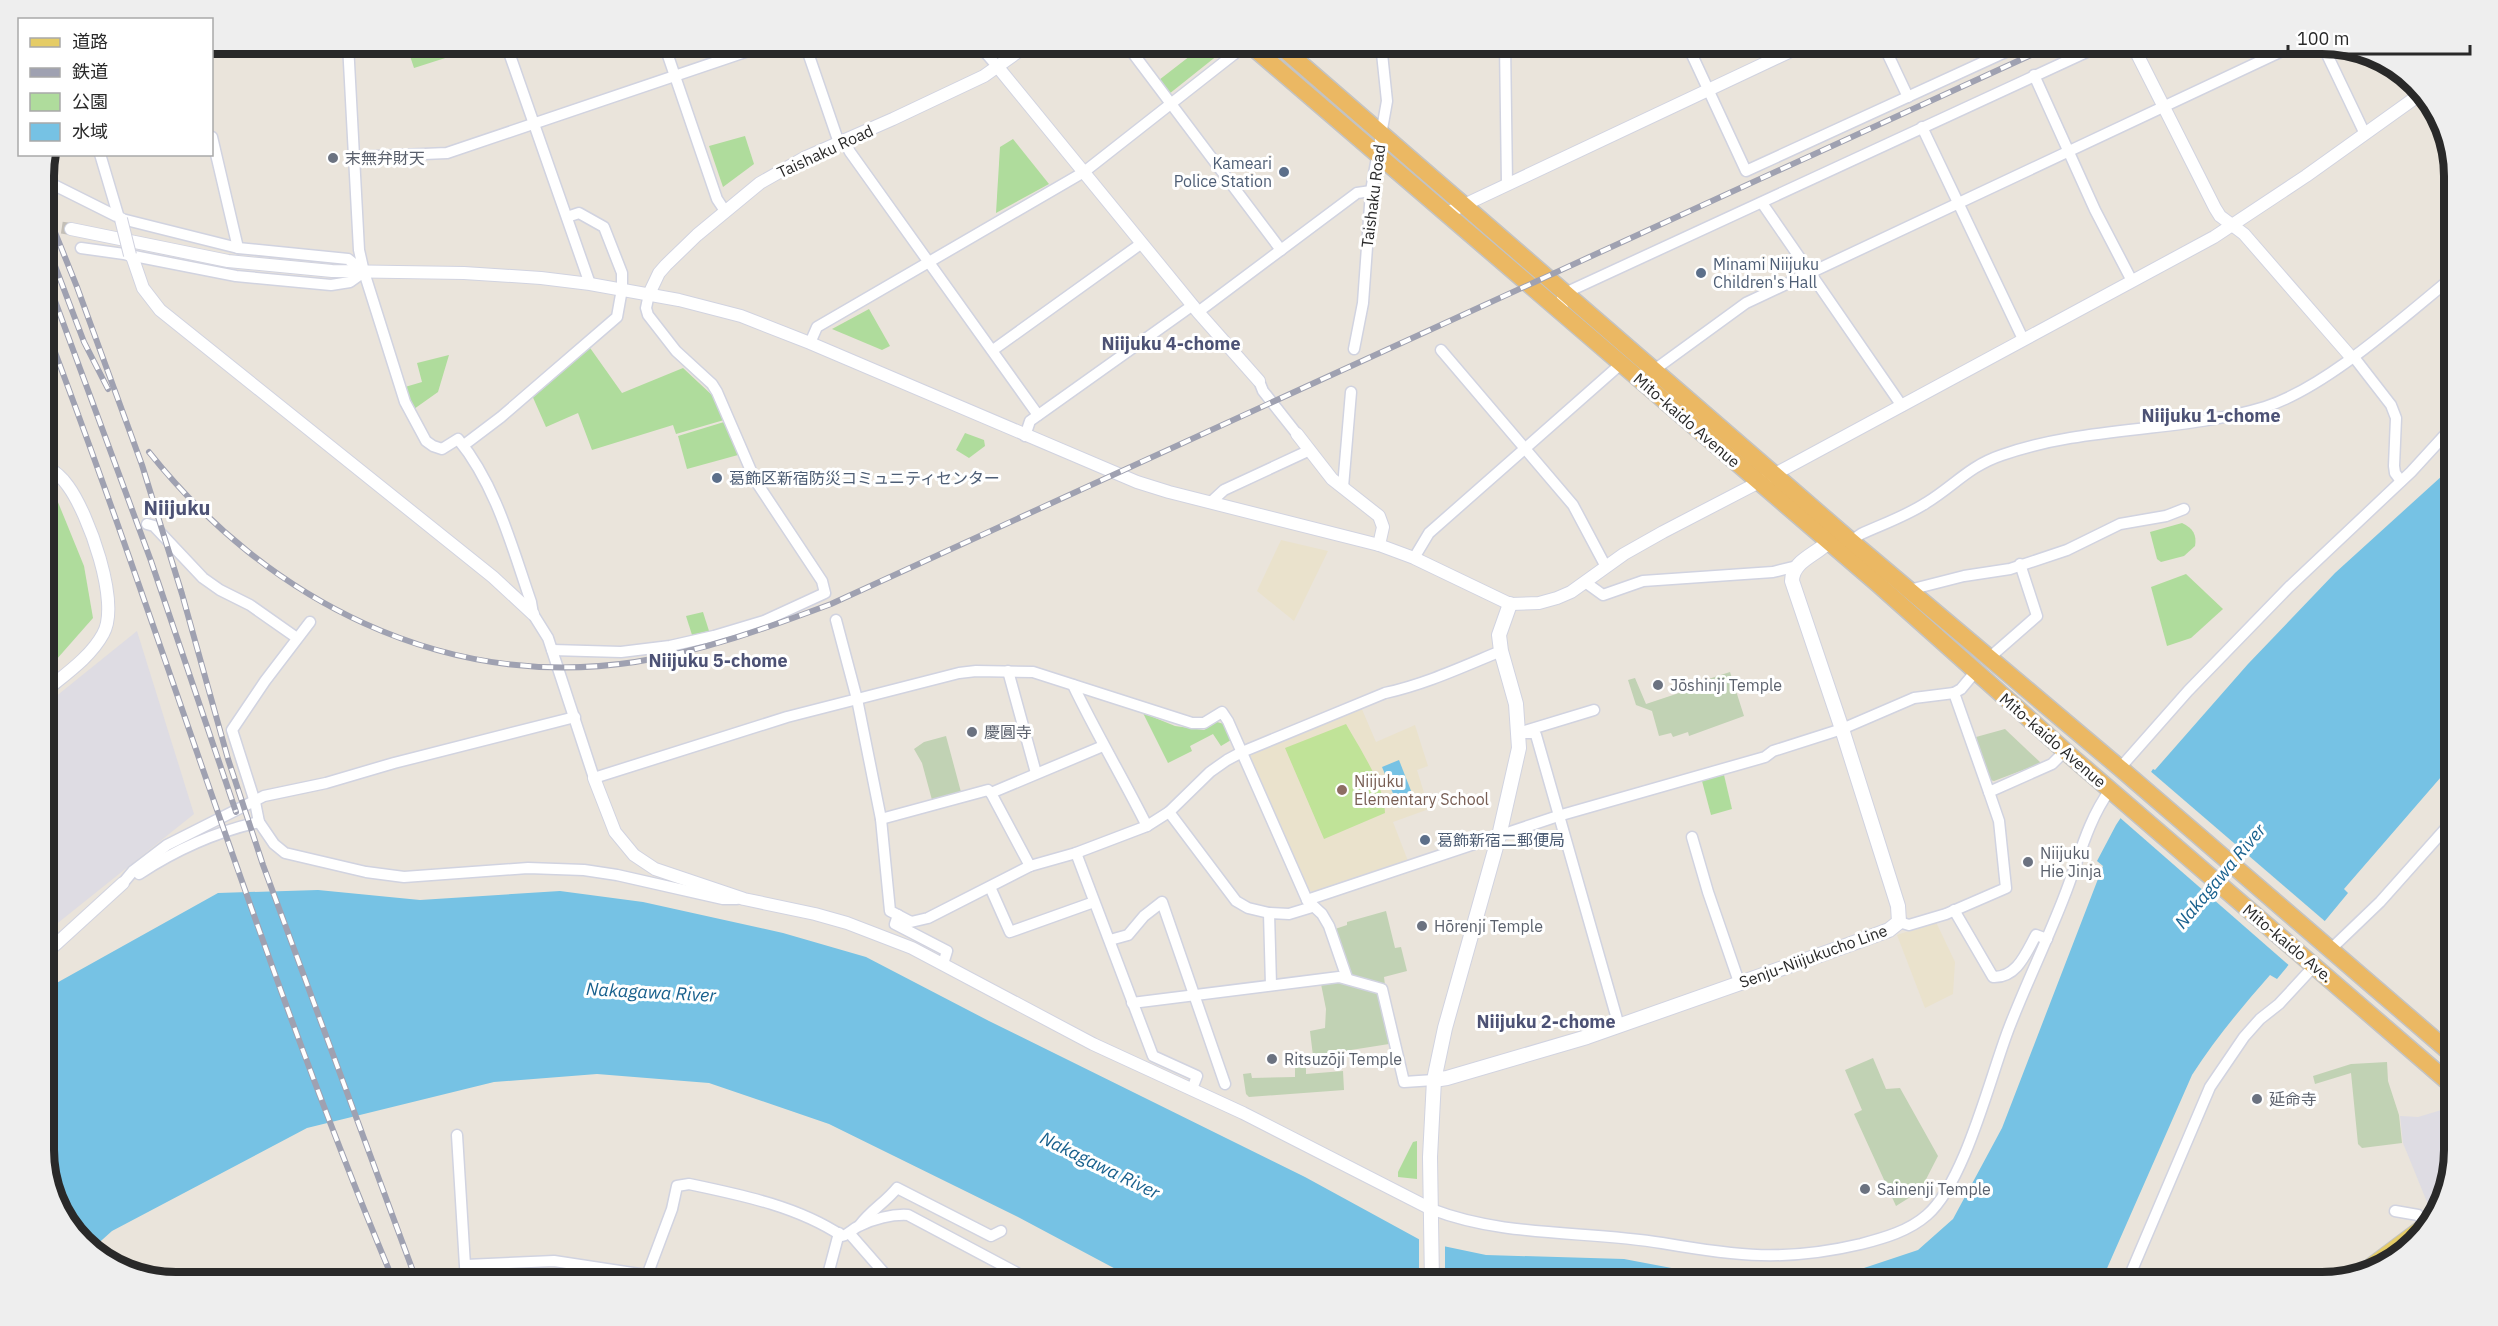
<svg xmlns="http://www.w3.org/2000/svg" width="2498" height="1326" font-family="'IBM Plex Sans','Noto Sans JP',sans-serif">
<rect width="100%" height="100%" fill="#eae4db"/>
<g fill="#dedce3">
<path d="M137,631L194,814L44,934V706Z"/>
<path d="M2448,1108L2454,1109V1150L2443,1200L2434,1206L2429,1207L2403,1143L2400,1116L2418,1117Z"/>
</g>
<g fill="#eae2cc">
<path d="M1281,540L1328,551L1294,621L1257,591Z"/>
<path d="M1361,707L1376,742L1415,725L1428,766L1417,770L1429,809L1393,822L1408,861L1314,892L1308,890L1248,758L1250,753Z"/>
<path d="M1936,922L1955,962L1953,994L1925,1008L1897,935Z"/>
<path d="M553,1266L638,1280L639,1282H471V1270Z"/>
</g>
<g fill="#afdc9c">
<path d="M427,44L430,51L454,44H461L464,52L414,68L408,50Z"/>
<path d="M1228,47L1169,94L1159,80L1190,56L1188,53Z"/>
<path d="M745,136L754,164L723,187L709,146Z"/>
<path d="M1013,139L1049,184L996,213L1000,147Z"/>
<path d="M869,309L890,346L882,350L832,329Z"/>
<path d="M588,345L622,393L683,368L714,397L724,420L676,434L673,425L592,450L578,413L546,427L531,393Z"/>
<path d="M449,355L438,392L414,409L407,397L405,387L422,382L417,363Z"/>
<path d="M724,422L738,455L687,469L678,436Z"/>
<path d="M965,433L984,440L985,446L969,458L956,450Z"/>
<path d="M44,482L51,485L84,566L93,618L56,660L44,670Z"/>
<path d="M2182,523C2193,528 2197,535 2195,546L2184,556L2161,562L2157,559L2150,532Z"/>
<path d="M2186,574L2223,609L2191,638L2167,646L2151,587Z"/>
<path d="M703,612L709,631L692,635L686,616Z"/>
<path d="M1143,713L1175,726L1204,730L1217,722L1224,724L1231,740L1221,746L1213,734L1190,746L1192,751L1168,763Z"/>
<path d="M1724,775L1732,809L1711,815L1702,781Z"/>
<path d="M1417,1141V1179L1398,1177V1172L1413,1142Z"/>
</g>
<g fill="#c1d2b4">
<path d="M1730,672L1744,716L1689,736L1688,732L1673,737L1671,733L1659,736L1652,711L1636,705L1628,680L1635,678L1646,704L1691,689L1690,685Z"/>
<path d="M2005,729L2041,763L1994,781L1990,780L1976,737Z"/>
<path d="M946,736L961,792L932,800L922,763L914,749L924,742Z"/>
<path d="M1386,911L1395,948L1401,947L1407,971L1384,977L1385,985L1350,974L1335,929L1347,925V922Z"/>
<path d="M1334,982L1372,990L1380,994L1389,1044L1313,1056L1310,1031L1325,1028L1326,1009L1321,984Z"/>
<path d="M1873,1058L1886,1089L1900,1088L1938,1156L1920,1191L1896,1206L1854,1114L1862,1110L1845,1070Z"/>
<path d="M2387,1062L2388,1081L2399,1115L2402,1143L2362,1148L2358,1144L2351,1073L2315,1084L2313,1076L2351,1064Z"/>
<path d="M1295,1066H1306V1074L1343,1071L1344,1090L1249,1097L1246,1094L1243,1074L1251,1073L1252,1078L1295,1077Z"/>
</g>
<path fill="#c0e398" d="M1346,724C1359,747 1385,786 1385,813L1324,839L1285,748Z"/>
<g fill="#76c2e4">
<path d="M2454,465V762L2344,889L2348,893L2277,979L2270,975C2242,1007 2215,1039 2192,1075L2101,1282H1140L1018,1217L829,1124L709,1083L597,1074L494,1082L307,1128L112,1231L93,1248L66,1224L44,1159V990L218,893L318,890L420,900L560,891L643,902L783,933L866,957L989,1021L1305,1177L1424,1242L1486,1255L1624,1259L1735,1280L1793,1279L1855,1271L1918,1250L1953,1219L2002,1128L2103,866L2097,861L2116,825L2153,769L2155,770L2248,664L2335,573Z"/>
<path d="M1399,760L1415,801L1399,808L1382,767Z"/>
<path d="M523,1274V1282H479V1276Z"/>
</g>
<g fill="#eae4db">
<path d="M2149,770L2327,923L2291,967L2118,816Z"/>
<path d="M1419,1236L1445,1243V1282H1419Z"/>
</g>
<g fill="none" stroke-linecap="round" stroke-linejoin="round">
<path stroke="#c3bfb7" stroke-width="12" stroke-dasharray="12 6" stroke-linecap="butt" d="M44,225L71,229"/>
<defs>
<g id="minor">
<path d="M212,44H215"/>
<path d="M348,44L359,250L364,272L405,402L426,441L433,446L442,449L458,439C496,485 512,547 531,602L533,614L548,638L594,778L787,717L959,673L976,671L1033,672L1192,723H1204L1222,712L1228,721L1307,900L1322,914L1329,926L1347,978"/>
<path d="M506,44L590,284"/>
<path d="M664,44L717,199L725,211"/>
<path d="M805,44L839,143"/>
<path d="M978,44L997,66"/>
<path d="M1126,44L1281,250"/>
<path d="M1505,44L1507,184"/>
<path d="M1687,44L1746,171L2023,44"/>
<path d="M1883,44L1908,97"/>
<path d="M2322,44L2365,134"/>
<path d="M2034,75L2095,210L2132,281"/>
<path d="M1922,127L2023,339"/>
<path d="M212,137L238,248"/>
<path d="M844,141L850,152L1038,415"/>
<path d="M100,154L119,218"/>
<path d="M354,157L447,153L769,44"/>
<path d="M52,184L122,219L238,248L348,259L364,272"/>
<path d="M1762,203L1902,406"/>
<path d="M81,248L124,254L236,276L331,285L350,282L364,272"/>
<path d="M1198,312L1357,193L1371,191"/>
<path d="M1563,312L1562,297L1565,293L2104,44"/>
<path d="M810,343L817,327L1084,172L1247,44"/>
<path d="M1354,349L1363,303L1371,191L1387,101L1381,44"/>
<path d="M993,350L1142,243"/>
<path d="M1441,350L1573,505L1606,567"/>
<path d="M2353,356L2391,405L2396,418L2394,466L2395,473L2401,481"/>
<path d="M1654,370L1746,303L2297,44"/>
<path d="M1259,381L1263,391L1297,434"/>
<path d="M1025,436L1030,421L1193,305"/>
<path d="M464,445L501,417L617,317L622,289V273L604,227L579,213L567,217"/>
<path d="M1343,487L1351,392"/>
<path d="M1211,502L1224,490L1310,450"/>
<path d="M147,524L154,526L203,578L220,590L250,605L297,638"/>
<path d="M1851,541L1861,534C1883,524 1906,516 1926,503C1954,486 1969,466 2002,455C2087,425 2180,433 2265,407C2327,387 2402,318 2454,276"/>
<path d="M1414,558L1429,533L1622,363"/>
<path d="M1585,582L1603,595L1643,581L1773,572L1797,566"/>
<path d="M1909,590L1964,576L2010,569L2067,550L2120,524L2166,516L2184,509"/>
<path d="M836,620L857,699L881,819L890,911L911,922L928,918L1030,866L1076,853L1147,826L1169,812L1210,772L1227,760L1242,752L1385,693C1426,684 1462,667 1501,651"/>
<path d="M310,622L265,681L232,730L255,802L259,822L274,844L285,853L366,872L404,877L528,868L584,870L617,875L723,899H737"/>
<path d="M552,650L621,652L670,646L714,636L764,621L825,593L822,581L755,480L717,392L712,384L676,351L648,315L646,308L649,294"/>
<path d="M1989,658L2037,616L2020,564"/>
<path d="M1008,671L1036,773"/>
<path d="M1976,671L1961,689L1954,693L1989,792"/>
<path d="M1073,685C1096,733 1123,778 1147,826"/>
<path d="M1525,731L1594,710"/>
<path d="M1519,733H1533L1536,735L1619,1026"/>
<path d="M2120,768L2188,691L2289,587L2411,472L2454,425"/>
<path d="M991,793L1030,866"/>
<path d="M1169,812L1236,901L1248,908L1269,913"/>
<path d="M881,819L988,790L991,793L1103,746"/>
<path d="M1692,837L1708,892L1739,982"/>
<path d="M1076,853L1153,1056L1197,1076L1192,1089"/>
<path d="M139,874C177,849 215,832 259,822"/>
<path d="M123,883L133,871L167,845L264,796L326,783L394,763L575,717"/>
<path d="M990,887L1010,932L1094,902"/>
<path d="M1307,900L1558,816L1765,757L1773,751L1842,729L1914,698L1954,693"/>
<path d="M1954,910L1993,977C2017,978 2026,953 2036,935L2047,939"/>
<path d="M898,915L895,924L947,951L943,964"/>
<path d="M1899,922L1909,925L1946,914L2006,888L1999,821L1989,792L2052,764L2065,751"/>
<path d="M1110,940L1128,935L1144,916L1162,902L1225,1084"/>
<path d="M2332,948L2380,902L2454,819"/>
<path d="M1271,985L1269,913L1289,914L1312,907"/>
<path d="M1132,1003L1339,977L1382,989L1404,1082L1434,1080"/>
<path d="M457,1135L466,1282"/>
<path d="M1431,1209C1506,1238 1585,1230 1662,1243C1737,1256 1785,1262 1861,1244C1884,1238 1909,1231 1927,1215C1965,1182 1990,1077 2009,1028C2026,984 2047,941 2064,897C2078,862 2087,821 2110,790"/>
<path d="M2395,1211L2418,1215L2426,1225"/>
<path d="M860,1225C871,1210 886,1202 897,1188L991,1236L1001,1231"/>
<path d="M850,1234L885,1274L884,1282"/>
<path d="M466,1265L554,1261L646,1275"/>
<path d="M661,1282L656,1275L648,1273L672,1209L677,1186L689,1184C741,1195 797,1206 842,1236C850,1234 852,1229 859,1226C873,1219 892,1214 908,1215L1017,1273L1016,1282"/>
<path d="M826,1282L839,1233"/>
<path d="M2127,1282L2210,1087L2244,1037L2260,1019L2279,1004L2315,965"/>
</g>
<g id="tertiary">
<path d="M2132,44L2215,208L2220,216L2244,234L2351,357"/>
<path d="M997,66L1198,312L1259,381"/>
<path d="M1447,213L1806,44"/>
<path d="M71,229L228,261L332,271L464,273L541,278L590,284L679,300L741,316L810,343L1137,482L1169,492L1379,545L1414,558L1510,604L1539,603L1557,598L1571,592L1624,554L1663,532L1788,467L2214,237L2306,176L2422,93"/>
<path d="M132,256L143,288L160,310L493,577L533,614"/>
<path d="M649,294L659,273L666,265L697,235L760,183L804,158L893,119L984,76L1029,44"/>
<path d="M1297,434L1332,479L1379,516L1383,527L1379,545"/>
<path d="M44,465C53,470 62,477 68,486C88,513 121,603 103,634C90,658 64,675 44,692"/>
<path d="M594,778L615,832L634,855L655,869L744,899L815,914L847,923L912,948L1093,1044L1243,1113L1431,1209"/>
<path d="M44,955L123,883"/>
</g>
<g id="secondary">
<path d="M1434,1080L1447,1078L1587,1037L1848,945L1889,930L1899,922L1898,906L1842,729L1792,581C1792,561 1816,555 1828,542"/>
<path d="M1432,1282L1430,1157L1434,1080L1445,1028L1499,836L1519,748L1516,704L1501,651L1499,635L1510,604"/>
</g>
<path id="primary" d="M2365,1270L2429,1222"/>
<g id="trunk">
<path d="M1249,44L1878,584L2065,751L2454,1087"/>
<path d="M1278,44L1851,541L2120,768L2454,1056"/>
</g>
</defs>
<use href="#minor" stroke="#d1d3e0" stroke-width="13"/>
<use href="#tertiary" stroke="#d1d3e0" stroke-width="14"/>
<use href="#secondary" stroke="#d1d3e0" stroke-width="16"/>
<use href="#primary" stroke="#c3c3c3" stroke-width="17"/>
<use href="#trunk" stroke="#c3c3c3" stroke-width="19"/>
<use href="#minor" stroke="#fff" stroke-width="10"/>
<use href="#tertiary" stroke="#fff" stroke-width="12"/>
<use href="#secondary" stroke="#fff" stroke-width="14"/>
<use href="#primary" stroke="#e5cc66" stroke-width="15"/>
<use href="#trunk" stroke="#ebb863" stroke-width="16"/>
<defs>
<g id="rail">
<path d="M44,205L77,287L142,465L182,594L228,759L263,865L417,1282"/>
<path d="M44,237L84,342L108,389"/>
<path d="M44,271L151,561L236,812"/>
<path d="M44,323C165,641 262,968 394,1282"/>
<path d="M149,452C267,600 443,691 635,662C703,651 767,628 831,604L2055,44"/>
</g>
</defs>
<use href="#rail" stroke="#9fa1b1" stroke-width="6"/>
<use href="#rail" stroke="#fff" stroke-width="4" stroke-dasharray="11" stroke-linecap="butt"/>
<defs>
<path id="tertiary-bridge" d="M121,219L130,255"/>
</defs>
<use href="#tertiary-bridge" stroke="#d1d3e0" stroke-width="14" stroke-linecap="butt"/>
<use href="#tertiary-bridge" stroke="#fff" stroke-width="12"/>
</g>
<g fill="#6b7280" stroke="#fff" stroke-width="2">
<circle cx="333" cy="158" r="6"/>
<circle cx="1658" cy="685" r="6"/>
<circle cx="972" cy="732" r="6"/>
<circle cx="2028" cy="862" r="6"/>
<circle cx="1422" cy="926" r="6"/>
<circle cx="1272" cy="1059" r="6"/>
<circle cx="2257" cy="1099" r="6"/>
<circle cx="1865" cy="1189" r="6"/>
</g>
<g fill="#5c6f8a" stroke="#fff" stroke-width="2">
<circle cx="1284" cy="172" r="6"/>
<circle cx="1701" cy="273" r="6"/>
<circle cx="717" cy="478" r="6"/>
<circle cx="1425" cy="840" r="6"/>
</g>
<circle fill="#8d6e63" stroke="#fff" stroke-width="2" cx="1342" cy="790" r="6"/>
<g text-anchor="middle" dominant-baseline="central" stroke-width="6" stroke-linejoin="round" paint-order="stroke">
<g font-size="16" fill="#292929" stroke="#fff">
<text transform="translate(825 151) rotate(-25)">Taishaku Road</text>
<text transform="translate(1373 196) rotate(-83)">Taishaku Road</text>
<text transform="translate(1687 420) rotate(41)">Mito-kaido Avenue</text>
<text transform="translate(2053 740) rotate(41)">Mito-kaido Avenue</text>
<text transform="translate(2288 943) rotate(40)">Mito-kaido Ave.</text>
<text transform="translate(1813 956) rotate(-20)">Senju-Niijukucho Line</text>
</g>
<g font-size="16" fill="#5b616d" stroke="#fff" text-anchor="start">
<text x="345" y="158">末無弁財天</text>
<text x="1670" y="685">Jōshinji Temple</text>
<text x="984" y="732">慶圓寺</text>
<text x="2040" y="853">Niijuku<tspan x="2040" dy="18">Hie Jinja</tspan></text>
<text x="1434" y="926">Hōrenji Temple</text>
<text x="1284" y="1059">Ritsuzōji Temple</text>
<text x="2269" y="1099">延命寺</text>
<text x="1877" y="1189">Sainenji Temple</text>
</g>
<g font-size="16" fill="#4e5e75" stroke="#fff" text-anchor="start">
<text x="1272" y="163" text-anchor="end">Kameari<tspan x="1272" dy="18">Police Station</tspan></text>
<text x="1713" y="264">Minami Niijuku<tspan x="1713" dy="18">Children's Hall</tspan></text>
<text x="729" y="478">葛飾区新宿防災コミュニティセンター</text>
<text x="1437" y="840">葛飾新宿二郵便局</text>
</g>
<g font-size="16" fill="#785e54" stroke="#fff" text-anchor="start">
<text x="1354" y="781">Niijuku<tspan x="1354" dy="18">Elementary School</tspan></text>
</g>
<g font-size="18" font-weight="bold" fill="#4d5275" stroke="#fff">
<text x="1171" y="343">Niijuku 4-chome</text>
<text x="2211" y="415">Niijuku 1-chome</text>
<text x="718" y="660">Niijuku 5-chome</text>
<text x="1546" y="1021">Niijuku 2-chome</text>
</g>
<g font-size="18" font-style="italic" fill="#18608d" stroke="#fff">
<text transform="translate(2220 876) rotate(-50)">Nakagawa River</text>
<text transform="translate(651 992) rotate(3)">Nakagawa River</text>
<text transform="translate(1100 1165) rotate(26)">Nakagawa River</text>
</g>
<g font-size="20" font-weight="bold" fill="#4d5275" stroke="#fff">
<text x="177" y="507">Niijuku</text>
</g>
</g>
<path d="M0 0H2498V1326H0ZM176 54H2322A122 122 0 0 1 2444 176V1150A122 122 0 0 1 2322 1272H176A122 122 0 0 1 54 1150V176A122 122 0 0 1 176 54Z" fill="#eee" fill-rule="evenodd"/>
<path fill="none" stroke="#292929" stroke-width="8" d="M176 54H2322A122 122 0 0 1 2444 176V1150A122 122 0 0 1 2322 1272H176A122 122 0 0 1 54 1150V176A122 122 0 0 1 176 54Z"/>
<rect x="18" y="18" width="195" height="138" fill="#ffffff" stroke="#a9a9a9" stroke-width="1.5"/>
<rect x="30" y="38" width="30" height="9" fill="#e5cc66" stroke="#a9a9a9" stroke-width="1.5"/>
<text x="72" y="48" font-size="18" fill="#292929">道路</text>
<rect x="30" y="68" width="30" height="9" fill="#9fa1b1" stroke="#a9a9a9" stroke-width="1.5"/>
<text x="72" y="78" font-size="18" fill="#292929">鉄道</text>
<rect x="30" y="93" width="30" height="18" fill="#afdc9c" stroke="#a9a9a9" stroke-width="1.5"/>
<text x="72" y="108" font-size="18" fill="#292929">公園</text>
<rect x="30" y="123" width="30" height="18" fill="#76c2e4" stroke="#a9a9a9" stroke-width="1.5"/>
<text x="72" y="138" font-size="18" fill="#292929">水域</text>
<path d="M2288 45v9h182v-9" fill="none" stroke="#292929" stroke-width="3"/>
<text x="2297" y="45" font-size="18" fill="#292929" stroke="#ffffff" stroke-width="4.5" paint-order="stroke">100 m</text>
</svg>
